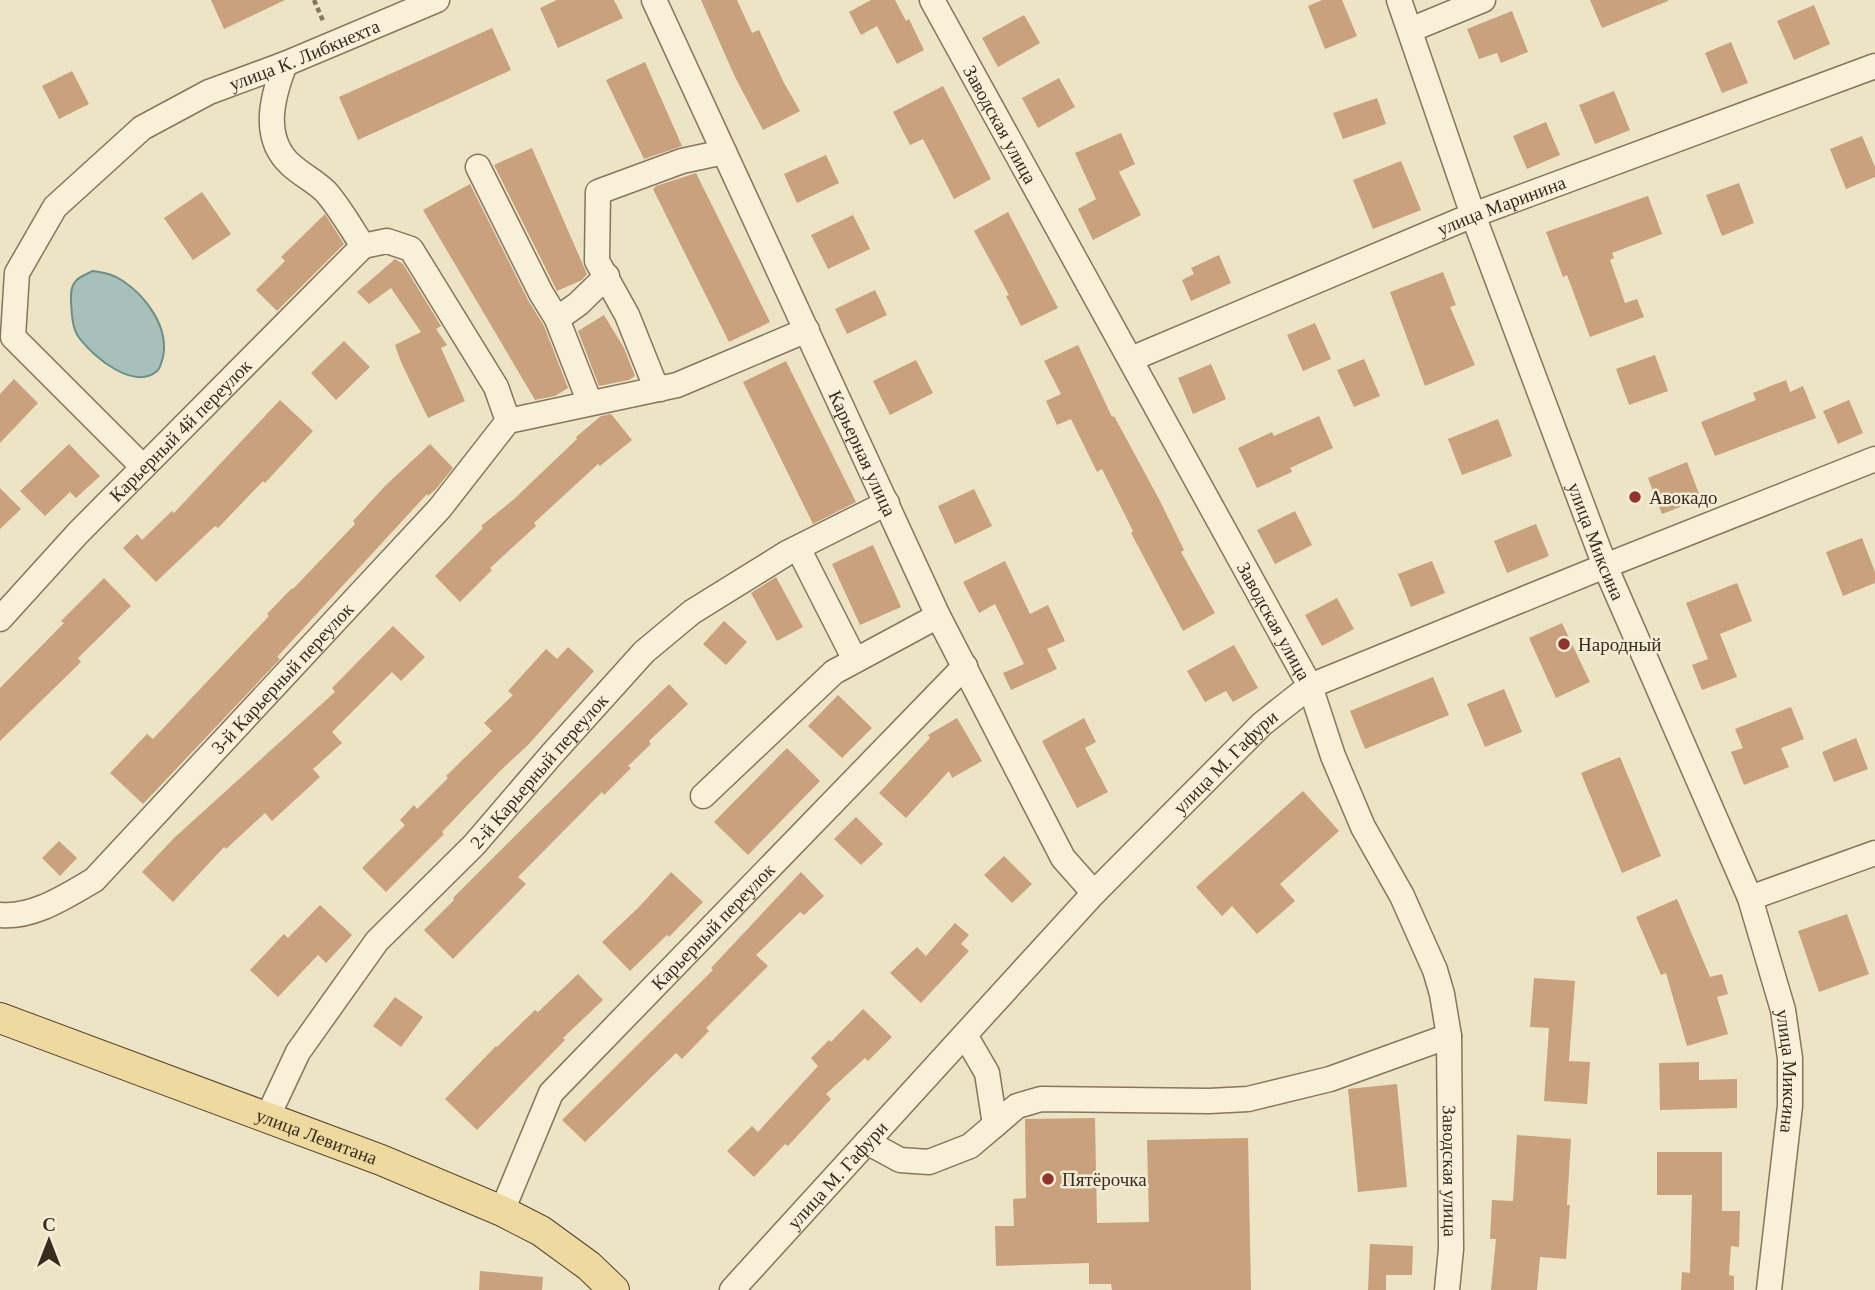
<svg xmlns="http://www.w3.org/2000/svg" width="1875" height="1290" font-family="Georgia,serif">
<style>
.water{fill:#a7c0ba;stroke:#6e8e88;stroke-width:2}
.building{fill:#c9a17c}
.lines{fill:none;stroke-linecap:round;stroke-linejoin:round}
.minor-casing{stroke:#87755c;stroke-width:27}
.major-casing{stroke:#554330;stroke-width:32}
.path{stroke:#87755c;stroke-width:4.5;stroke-dasharray:5 3.5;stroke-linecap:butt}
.minor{stroke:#f8f0d8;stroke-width:24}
.major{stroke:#eeda9f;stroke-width:30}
.poi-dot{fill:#94332e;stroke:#f4edd5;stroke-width:2.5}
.labels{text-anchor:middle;stroke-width:5;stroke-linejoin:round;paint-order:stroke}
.street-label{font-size:19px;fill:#382c1f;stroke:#f4edd5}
.poi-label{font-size:19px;fill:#382c1f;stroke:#f4edd5;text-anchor:start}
</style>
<rect width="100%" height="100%" fill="#ede3c5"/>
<!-- water -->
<path class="water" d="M93 271C104 273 113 274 123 281 147 297 169 328 163 357 161 363 161 367 157 371 134 391 94 357 80 339 72 329 72 315 71 303 71 296 70 288 75 282 78 277 87 274 93 271Z"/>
<!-- building -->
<path class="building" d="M211 0H285L224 29Z
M557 0H614L623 18 558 48 540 8Z
M701 0H737L752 33 759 30 784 83 800 111 763 130 735 77Z
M871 0H895L906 21 909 19 924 50 897 64 877 26 861 35 849 12Z
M1322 0H1342L1357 36 1325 49 1308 6Z
M1590 0H1668V1L1602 28Z
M1814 5 1830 44 1794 60 1777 21Z
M1512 11 1528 52 1501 63 1497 53 1479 59 1467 29Z
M1024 15 1040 43 998 67 982 38Z
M492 28 511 70 358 140 339 97Z
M1731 42 1748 83 1722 93 1705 53Z
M645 62 682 146 644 159 606 80Z
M72 71 89 104 59 119 42 86Z
M1059 78 1075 107 1038 128 1022 98Z
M943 86 991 179 954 199 923 139 910 145 893 112Z
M1614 91 1630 130 1595 144 1579 105Z
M1377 98 1386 124 1343 139 1333 113Z
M1546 122 1560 155 1527 169 1513 136Z
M1121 133 1135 164 1119 172 1141 215 1093 240 1078 209 1096 199 1075 153Z
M1862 136 1875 167V177L1846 189 1830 149Z
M532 148 587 274 582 280 557 291 494 165Z
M826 155 839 183 797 203 784 174Z
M1401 161 1421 210 1373 229 1353 180Z
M696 173 770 322 729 342 653 189 656 186Z
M1739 183 1754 223 1722 236 1706 195Z
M470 184 528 300 544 326 568 388 555 396 535 400 423 210Z
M202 192 231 234 193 260 164 218Z
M1648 196 1662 234 1612 253 1614 258 1610 260 1625 303 1637 299 1644 317 1590 337 1567 275 1563 277 1546 232Z
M1008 212 1058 308 1021 326 1006 296 1009 295 974 231Z
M325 214 344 244 277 311 256 290 285 261 281 257Z
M853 215 870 249 828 269 811 235Z
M1219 255 1231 283 1191 301 1182 280 1194 274 1191 268Z
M395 259 403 264 441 326 436 329 447 345 441 348 465 401 428 418 401 362 395 345 421 332 391 288 369 304 357 292Z
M1443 272 1456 305 1450 307 1475 365 1425 386 1390 292Z
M875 290 887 315 847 334 835 309Z
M604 315 624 348 635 376 629 380 599 386 578 331Z
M1315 323 1331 359 1303 371 1287 335Z
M344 341 370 367 336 400 311 373Z
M1078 345 1112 417 1114 416 1160 501 1184 550 1181 552 1215 613 1183 631 1131 533 1133 531 1102 469 1097 472 1071 419 1057 425 1046 401 1061 394 1044 361Z
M1655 355 1668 391 1629 405 1616 369Z
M1364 359 1380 396 1354 407 1337 370Z
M916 360 933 393 890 415 873 381Z
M786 361 856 502 813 524 743 382Z
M1211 364 1226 399 1193 414 1178 378Z
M14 379 38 403 0 443V394Z
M1786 380 1790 392 1803 386 1816 418 1715 456 1701 422 1756 400 1753 393Z
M280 400 313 431 265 483 263 481 218 528 215 526 156 582 123 548 137 534 142 540 172 511 174 513Z
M1849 400 1863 433 1838 444 1823 411Z
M611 414 632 440 600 466 598 464 534 523 536 526 490 568 492 570 460 602 435 576 483 528 481 526 513 500 577 439 576 437 601 416Z
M1319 416 1333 448 1290 468 1292 472 1257 488 1238 448 1272 432 1274 436Z
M1498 419 1512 456 1462 475 1448 439Z
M69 444 100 476 76 498 70 492 45 516 20 491Z
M430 444 453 468 436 489 428 496 427 494 277 657 280 659 143 804 110 773 147 734 153 739 269 616 267 614 292 588 293 589 355 524 353 521 385 486Z
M1687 462 1701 499 1662 514 1648 478Z
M0 488 21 509 0 529Z
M974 489 992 526 955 544 938 506Z
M1295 511 1312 545 1275 564 1257 530Z
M1536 524 1549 556 1507 573 1494 541Z
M1862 538 1875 572V583L1843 596 1826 552Z
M873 545 901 607 860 625 832 564Z
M1005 561 1030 614 1048 605 1065 641 1047 649 1057 669 1011 690 1003 673 1024 664 995 604 979 613 963 582Z
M1432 561 1445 593 1411 607 1398 574Z
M776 577 803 627 777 641 751 593Z
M104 578 131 606 78 658 81 662 0 741V688L64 623 61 621Z
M1737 583 1752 621 1720 634 1737 677 1702 690 1692 665 1708 659 1686 603Z
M1337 598 1354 629 1322 646 1305 615Z
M724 621 747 642 726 665 703 644Z
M1562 623 1590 682 1556 698 1529 638Z
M393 626 425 657 401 681 392 672 332 732 342 743 313 769 320 777 272 821 265 813 226 849 224 847 173 902 142 872 174 838 335 692 332 688Z
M1234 645 1258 688 1233 702 1226 691 1205 702 1187 671Z
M568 647 594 671 528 745 500 771 442 832 444 834 386 892 362 868 405 825 400 820 414 805 417 809 448 778 446 776 492 731 484 723 513 695 508 691 546 649 557 659Z
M1433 677 1449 715 1365 749 1350 711Z
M669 684 688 704 649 741 651 744 628 766 631 768 604 795 602 792 518 877 526 884 453 959 424 930 454 900 453 898 528 823Z
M1504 689 1522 732 1485 747 1467 704Z
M838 695 872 728 842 758 808 726Z
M1791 707 1804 739 1781 748 1789 767 1744 785 1731 752 1743 748 1735 729Z
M957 718 982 761 952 778 949 771 906 818 879 793 930 738 928 735Z
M1084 718 1096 742 1085 748 1108 792 1077 808 1042 741Z
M1856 738 1868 769 1834 782 1822 752Z
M787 748 820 781 748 855 714 822Z
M1620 757 1661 856 1622 873 1581 773Z
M1303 791 1339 831 1280 884 1295 901 1257 934 1232 906 1222 916 1196 887Z
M856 817 883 844 861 865 834 839Z
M59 841 77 858 60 876 42 858Z
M1004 856 1032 884 1012 903 984 875Z
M671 872 703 902 669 937 667 935 630 971 602 942 638 908Z
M801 872 824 896 804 915 800 912 756 955 768 966 706 1028 709 1031 682 1059 676 1053 585 1142 562 1120 713 970 711 968Z
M1677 899 1710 977 1722 974 1728 994 1717 997 1728 1034 1687 1046 1666 973 1661 975 1636 917Z
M320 905 352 935 326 963 318 955 278 997 250 970 284 934 288 938Z
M1847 914 1869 974 1819 992 1798 931Z
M955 923 969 935 961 944 969 951 921 1003 890 973 917 947 926 956Z
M578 974 603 1000 563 1038 565 1040 477 1130 445 1099 496 1046 497 1047 535 1010 538 1012Z
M1534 978 1575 981 1569 1061 1590 1062 1587 1104 1544 1101 1549 1028 1530 1027Z
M395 997 423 1017 401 1047 373 1026Z
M863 1009 892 1037 868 1061 865 1058 826 1094 831 1099 788 1146 785 1144 754 1177 727 1151 752 1126 758 1132 818 1066 811 1058 829 1040 831 1042Z
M1699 1062V1080L1737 1079V1108L1660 1110 1659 1063Z
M1397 1084 1407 1187 1358 1192 1348 1089Z
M1095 1118 1097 1223 1149 1222 1147 1140 1248 1138 1251 1290H1112L1111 1284H1089V1263L996 1266 995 1226H1014L1013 1199 1026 1198 1025 1119Z
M1517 1135 1571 1139 1567 1205H1570L1566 1259 1540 1257 1537 1290H1491L1496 1239H1490L1492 1200 1513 1201Z
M1657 1152H1722V1211H1740L1739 1247 1731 1246 1729 1275 1734 1276V1290H1681L1682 1272 1690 1273 1692 1195H1657Z
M1370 1244 1413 1246 1412 1275H1386V1290H1368Z
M480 1271 543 1277 542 1290H479Z"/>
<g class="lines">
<defs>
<g id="minor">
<path id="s1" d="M654 0 938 616 1063 858 1094 893"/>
<path id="s2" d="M932 0 1310 686 1333 756 1363 827 1402 896 1435 970 1442 994 1449 1036 1451 1249 1447 1290"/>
<path id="s3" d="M1399 0 1473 215 1605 566 1750 898 1783 1010 1790 1058V1106L1769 1290"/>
<path d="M1410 30 1483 0"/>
<path d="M285 64C272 97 261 138 291 165 302 175 316 182 326 192 340 208 351 228 363 246"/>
<path d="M478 167 541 293 557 319 578 304 607 276"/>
<path d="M557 319 590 403"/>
<path id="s4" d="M1131 359 1473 215 1875 66"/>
<path d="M660 389 653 380 627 315 597 261 598 192 682 161 724 152"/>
<path d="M508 421 677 385 807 330"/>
<path id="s5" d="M143 467 13 337 17 273 55 207 142 128 209 92 285 64 437 0"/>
<path d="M798 548 855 660"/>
<path id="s6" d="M0 619 78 533 363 246"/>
<path d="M703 796 834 672 938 616"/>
<path d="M1750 898 1875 853"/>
<path id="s7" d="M0 915C34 918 66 896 94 880L440 508 508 421 496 387 411 249 387 241 363 246"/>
<path d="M965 1035 987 1073 995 1125"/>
<path id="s8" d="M267 1118 298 1052 377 941 474 845 552 754 644 652 692 612 787 553 887 503"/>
<path d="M867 1142 900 1160 929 1162 970 1146 1017 1106 1041 1099 1209 1101 1248 1099 1330 1079 1449 1036"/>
<path id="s9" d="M502 1211 551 1093 965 666"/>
<path id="s10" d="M732 1290 1094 893 1262 724 1310 686 1605 566 1875 459"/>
</g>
<g id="major">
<path id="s11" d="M0 1018 381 1160 502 1211 541 1231 589 1266 614 1290"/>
</g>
</defs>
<!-- minor casing -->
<use href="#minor" class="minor-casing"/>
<!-- major casing -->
<use href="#major" class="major-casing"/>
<!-- path -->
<path class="path" d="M314 0 324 23"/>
<!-- minor -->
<use href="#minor" class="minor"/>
<!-- major -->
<use href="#major" class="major"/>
</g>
<!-- markers -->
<g class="poi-dot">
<circle cx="1635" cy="497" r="7"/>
<circle cx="1564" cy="644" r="7"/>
<circle cx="1048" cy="1179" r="7"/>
</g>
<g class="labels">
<!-- street labels -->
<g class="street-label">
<text dy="7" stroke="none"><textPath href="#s5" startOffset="620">улица К. Либкнехта</textPath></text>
<text dy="7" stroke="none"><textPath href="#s2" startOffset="142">Заводская улица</textPath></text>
<text dy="7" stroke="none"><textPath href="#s4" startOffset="401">улица Маринина</textPath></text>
<text dy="7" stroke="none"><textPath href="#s6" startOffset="261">Карьерный 4й переулок</textPath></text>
<text dy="7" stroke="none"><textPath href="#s1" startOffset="499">Карьерная улица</textPath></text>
<text dy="7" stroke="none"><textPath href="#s3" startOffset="576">улица Миксина</textPath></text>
<text dy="7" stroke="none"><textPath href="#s2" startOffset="709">Заводская улица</textPath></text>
<text dy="7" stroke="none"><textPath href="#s7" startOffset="378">3-й Карьерный переулок</textPath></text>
<text dy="7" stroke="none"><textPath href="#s10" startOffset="723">улица М. Гафури</textPath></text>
<text dy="7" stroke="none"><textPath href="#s8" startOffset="444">2-й Карьерный переулок</textPath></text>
<text dy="7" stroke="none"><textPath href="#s9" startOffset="360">Карьерный переулок</textPath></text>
<text dy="7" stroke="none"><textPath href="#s3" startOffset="1143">улица Миксина</textPath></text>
<text dy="7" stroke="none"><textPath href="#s11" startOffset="338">улица Левитана</textPath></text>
<text dy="7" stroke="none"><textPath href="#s2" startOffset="1297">Заводская улица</textPath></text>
<text dy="7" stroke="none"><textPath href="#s10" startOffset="156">улица М. Гафури</textPath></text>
</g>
<!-- poi labels -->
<g class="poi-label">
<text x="1649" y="504">Авокадо</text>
<text x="1578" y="651">Народный</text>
<text x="1062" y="1186">Пятёрочка</text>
</g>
</g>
<!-- north arrow -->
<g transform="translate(49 1241)" stroke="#f4edd5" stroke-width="5" paint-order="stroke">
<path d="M0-5L12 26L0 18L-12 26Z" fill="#382c1f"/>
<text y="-10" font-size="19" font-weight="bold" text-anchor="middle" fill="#382c1f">С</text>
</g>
</svg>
